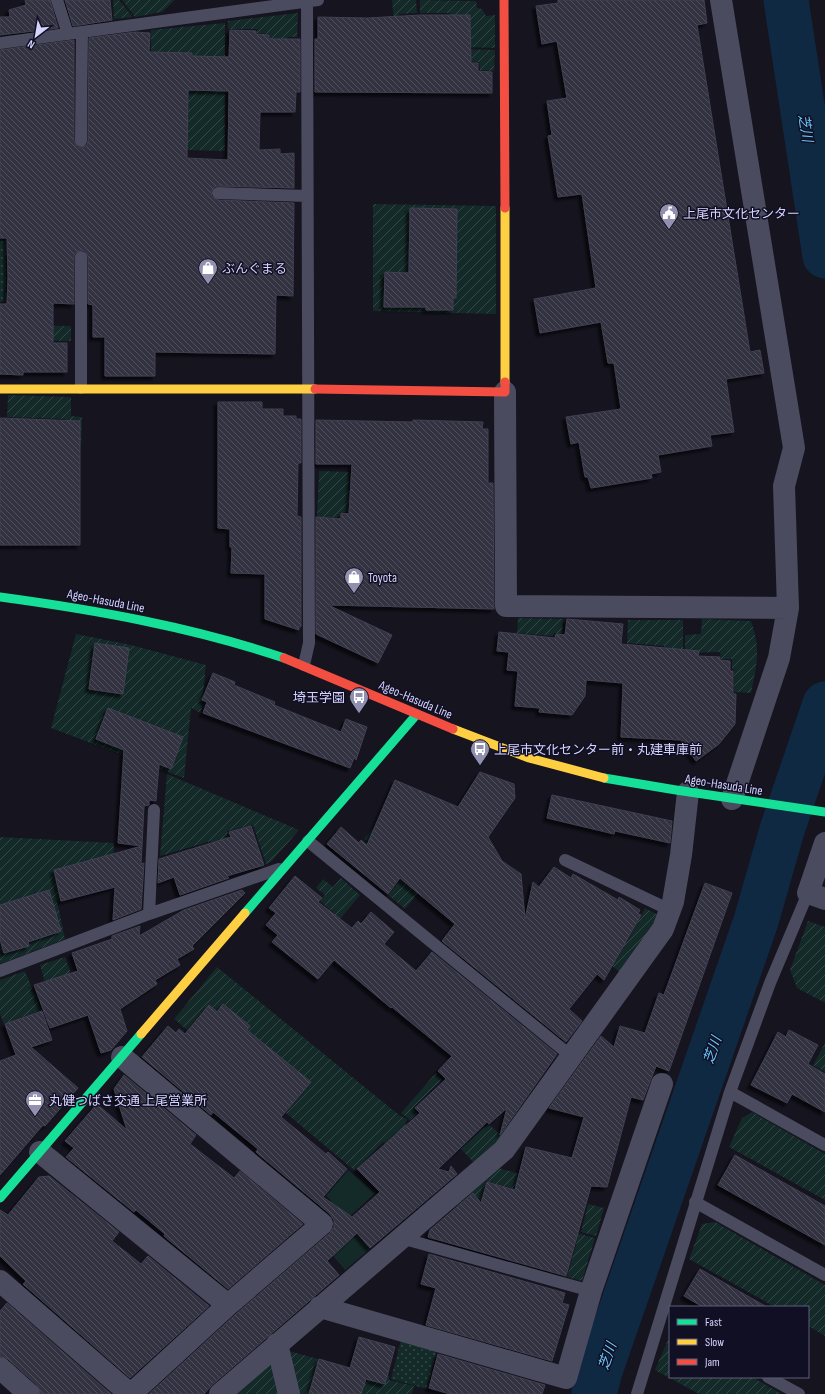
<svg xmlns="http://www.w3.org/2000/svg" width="825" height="1394" font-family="'Sofia Sans Condensed','Noto Sans JP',sans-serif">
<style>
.grass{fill:url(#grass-dots)}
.park{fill:#132a28}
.garden{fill:url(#garden-furrows)}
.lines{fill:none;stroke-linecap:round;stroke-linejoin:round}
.river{stroke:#102943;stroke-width:45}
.building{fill:url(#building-back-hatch);stroke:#403f52;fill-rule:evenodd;filter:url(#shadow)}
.lane{stroke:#4a4b5f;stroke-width:12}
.street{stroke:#4a4b5f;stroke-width:22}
.fast{stroke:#16e098;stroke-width:9}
.slow{stroke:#ffcf43;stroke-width:9}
.jam{stroke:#f24e42;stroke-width:9}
.labels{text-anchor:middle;stroke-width:3;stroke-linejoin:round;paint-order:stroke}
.poi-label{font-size:13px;fill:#d4d4fd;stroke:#110f24;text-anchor:start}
.street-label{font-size:13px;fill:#d4d4fd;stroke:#110f24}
.water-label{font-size:14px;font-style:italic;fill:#67c5f8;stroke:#110f24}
</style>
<defs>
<pattern id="grass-dots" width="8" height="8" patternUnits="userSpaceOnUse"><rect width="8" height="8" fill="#132a28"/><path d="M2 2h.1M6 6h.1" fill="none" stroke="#344848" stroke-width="1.8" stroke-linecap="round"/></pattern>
<pattern id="garden-furrows" width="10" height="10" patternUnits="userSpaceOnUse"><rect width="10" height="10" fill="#132a28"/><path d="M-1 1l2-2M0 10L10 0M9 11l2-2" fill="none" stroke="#344848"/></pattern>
<pattern id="building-back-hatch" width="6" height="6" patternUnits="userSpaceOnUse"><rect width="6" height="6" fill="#333241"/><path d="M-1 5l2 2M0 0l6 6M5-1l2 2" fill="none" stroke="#504f5d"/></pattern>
<filter id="shadow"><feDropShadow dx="-3.5" dy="3.5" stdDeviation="1" flood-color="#0009"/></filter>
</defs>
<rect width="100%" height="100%" fill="#15141f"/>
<!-- grass -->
<path class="grass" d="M0 240H6V302H0Z
M401 1340 437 1349 427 1389 391 1379Z"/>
<!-- park -->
<path class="park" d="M348 1170 375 1193 344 1222 327 1206 331 1200 326 1196Z
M346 1221 370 1249 345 1270 322 1243Z"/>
<!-- garden -->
<path class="garden" d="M113 0H119L133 17 114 19Z
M122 0H175L162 12 135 17Z
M392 0H416L417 13 399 14 401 35 394 23Z
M420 0 476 1 477 8 482 9 486 16 495 15V48L467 47V39H471V20L450 16V13H420Z
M298 13 297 37H288L287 44H270L269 34 257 33V29H228V21Z
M225 23V151L152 149 151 30Z
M425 48 495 50 494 71 480 70 479 62 446 61Z
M373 204 496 206V314L373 311Z
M19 325 71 326V341L19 340Z
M8 395 71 397V416L82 417 81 447H65V419L7 417Z
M319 471 349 472 350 512H340V518L317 517Z
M518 618 563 619 562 634 554 633 553 636 517 633Z
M702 619 751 621C761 650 757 663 751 693L734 692V670L732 669V659H721L720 652 685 653V635L701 634Z
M628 620H683V675H663L664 646 627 643Z
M76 634 131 645 206 665 201 713 191 708 184 778 51 728Z
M167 774 299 830 271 862 266 864 253 825 227 831 234 856 218 860 211 841 160 856Z
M383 816 442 865 405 909 388 895 412 866 379 829 368 842 364 839Z
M0 837 114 843 112 886 57 901 65 939 0 964Z
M341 878 360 895 316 948 311 943 335 914 320 901 325 895 316 888 323 879 333 887Z
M645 908 660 916 622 974 606 961 593 921 627 942Z
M808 921 825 927V1003L797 988 790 970Z
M65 957 71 974 45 982 40 965Z
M217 967 399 1115 407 1119 397 1157 383 1142 355 1171 174 1019Z
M25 971 41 1010 4 1024 0 1014V980Z
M825 1043V1072L813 1065Z
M436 1073 442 1080 413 1108 417 1113 410 1120 401 1113Z
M752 1112 825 1154V1200L729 1147 742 1118Z
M488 1124 503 1136 474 1163 461 1149Z
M495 1167 556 1184 552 1199 486 1181 479 1205 472 1210 452 1204Z
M588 1204 604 1208 596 1236 581 1232Z
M715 1222 825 1285V1336L808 1326V1307H775L689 1259 702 1224Z
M555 1227 595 1238 582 1281 567 1277 577 1241 553 1234Z
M668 1340H670V1377H752L782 1394H699L655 1370Z
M289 1351 350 1368 389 1376V1380L414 1386 412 1394H298Z
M266 1364 275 1367 281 1394H233Z"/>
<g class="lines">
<!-- river -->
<path class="river" d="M786 0 825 256
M594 1394 600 1371 756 921 782 830 825 704"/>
</g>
<!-- building -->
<path class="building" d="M25 0H50L58 28 0 35V17H10L9 10 26 5Z
M65 0H110L112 20 73 26Z
M558 0H704L707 23 697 25 750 352 760 350 764 373 726 379 734 432 710 435 712 446 658 455 661 472 651 474 652 478 591 488 588 477H585L579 442 571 444 566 417 621 409 614 363H608L601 322 540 333 534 299 596 288 582 194 558 197 548 136 552 135 547 101 567 98 557 41 542 44 536 6 558 3Z
M421 15H470L471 63H478V71L492 72V93L315 92V39H318V17L367 18Z
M230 30 256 31V34L269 35V39H300V92H296L295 112H260L259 150 280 149V154L294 153V188L218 186 214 187 211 192 212 197 218 200 294 203 293 296 276 295 275 354 155 352V376H105V337H93V305L88 304V257L85 251 81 250 75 253 74 257V304L53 303V343H67V372H23V375L0 374V304H7L8 277 7 238H0V50L74 40V141L77 147 81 148 87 145 88 141 89 38 135 32 150 33 149 52 192 53V56L229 57ZM188 90 229 91 228 160 187 158Z
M410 208 457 209 456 298H453V310H426V307H384L385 272 409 273Z
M218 402H262V409H283V416H296V419H301V463H298L297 516 301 517V627L299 626V630L265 619V574L231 573 232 547H230V529L218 528Z
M0 418 80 421V545H0Z
M316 420 413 422V420L483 422 482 429H488V483H493L494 609 328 605 392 635 378 663 316 634V517L341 519V513L349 514 352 464H316Z
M567 619 623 624 621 644 699 651 698 656 720 657V660L730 661V671H733V694H736L735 724 719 744 696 761 681 740 621 737 623 683 586 680 585 696 572 715 539 712 540 708 515 706 518 671 507 670 509 652 497 651 499 632 555 638 556 634 565 635Z
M95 643 129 648 123 694 89 689Z
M213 673 235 682 234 685 275 702 274 705 341 732 346 719 367 727 356 760 354 758 350 768 203 713 207 702 202 700Z
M108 708 183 737 171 769 159 764 156 801 149 800V805L144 806 142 846 118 843 124 750 96 739Z
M480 772 514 784 515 798 488 837 502 861 521 874 525 919 533 882 539 887 554 867 571 878 573 874 618 900 619 897 640 910 638 914 641 915 604 980 597 974 569 1009 582 1021 566 1042 442 941 455 924 400 878 388 894 327 844 341 827 359 843 361 840 367 845 395 780 458 807Z
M552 795 672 821 670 843 615 831 614 834 547 818Z
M251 826 264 865 227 876 229 878 180 895 174 877 158 883 159 859 231 837 229 832Z
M142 846 141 864 144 863 141 909 113 920 115 887 61 901 54 870Z
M295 876 322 898 318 902 352 928 358 921 361 924 371 912 394 932 384 944 416 971 432 952 557 1054 500 1135 507 1108 489 1124 487 1122 438 1169 449 1172 451 1166 457 1174 370 1248 357 1233 327 1261 339 1275 212 1385 204 1394H149L236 1314 330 1233 334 1227V1220L330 1214 256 1152 258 1149 213 1112 211 1115 142 1057 168 1026 176 1033 179 1029 185 1034 209 1005 217 1012 223 1004 250 1026 247 1030 311 1082 281 1117 326 1154 328 1152 347 1169 323 1197 352 1217 380 1192 357 1169 420 1113 415 1108 446 1079 438 1071 452 1056 392 1007 391 1008 334 960 318 979 272 942 278 935 266 925 276 913 269 908Z
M705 883 732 893 669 1071 656 1066 643 1100 631 1097 607 1187 591 1186 566 1276 428 1237 430 1230 473 1193 481 1203 487 1182 515 1190 526 1147 572 1158 584 1117 549 1108 601 1036 614 1047 620 1026 645 1033 659 993 664 995Z
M49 890 61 931 28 942 29 946 4 953 0 939V905Z
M242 890 245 893 192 946 194 949 177 959 180 965 155 980 157 984 120 1009 127 1031 111 1050 101 1053 88 1015 50 1028 34 985 78 971 72 953 112 939V936L140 926 139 936 184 910Z
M42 1011 52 1040 31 1047 78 1088 45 1126 43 1125 0 1175V1061L16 1055 5 1024Z
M789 1030 818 1045 808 1064 825 1074V1112L792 1094 787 1103 751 1085 778 1032 786 1037Z
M124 1075 196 1135 190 1144 234 1178 240 1171 303 1224 228 1289 164 1236 165 1234 136 1210 134 1212 66 1157 74 1148 65 1141 97 1104 127 1130 114 1089Z
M735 1155 825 1206V1245L718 1185Z
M49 1176 119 1232 112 1241 141 1264 148 1256 209 1306 130 1378 23 1284 26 1281 0 1256V1210L8 1215 39 1177Z
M429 1254 565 1293 562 1303 569 1305 552 1361 426 1325 436 1288 421 1284Z
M700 1269 767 1307H703L684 1296Z
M7 1303 111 1394H41L37 1385 8 1359 0 1356V1311Z
M359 1337 395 1347 385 1384 366 1379 361 1394H309L319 1359 350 1368Z
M438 1354 545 1385 542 1394H450L429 1388Z"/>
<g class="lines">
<!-- lane -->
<path class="lane" d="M57 0 68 34
M0 43 318 0
M81 141 82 32
M218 193 307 196
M81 257V388
M304 665 309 643 307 0
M308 841 571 1056
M565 860 670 910
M149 914 154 810
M0 971 149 914 279 869
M730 1092 825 1145
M695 1202 825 1275
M401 1238 591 1291
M768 1377 799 1394
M637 1394 730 1092 770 983 808 893"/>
<!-- street -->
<path class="street" d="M721 0 794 448 784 486 788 608 779 658 732 799
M505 392 506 606 788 608
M825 843 808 893 825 899
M122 1057 322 1224 228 1305 131 1394
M40 1152 228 1305
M0 1281 130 1394
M320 1307 566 1378 591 1291 662 1084
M277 1344 289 1394
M0 1368 29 1394
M220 1394 504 1150 663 929 673 902 681 855 688 792"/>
<!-- fast -->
<path class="fast" d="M0 597C96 610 192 627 284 658
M604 778 676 790 825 812
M245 913 417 714
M0 1198 141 1034"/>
<!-- slow -->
<path class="slow" d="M505 208V382
M0 389H315
M453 729 529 758 604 778
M141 1034 245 913"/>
<!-- jam -->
<path class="jam" d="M504 0 505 208
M315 389 505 392V382
M284 658 453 729"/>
</g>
<!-- icons -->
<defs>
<symbol id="civic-pin" viewBox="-11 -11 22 30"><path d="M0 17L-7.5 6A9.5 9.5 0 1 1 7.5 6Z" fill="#9191af" stroke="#110f24"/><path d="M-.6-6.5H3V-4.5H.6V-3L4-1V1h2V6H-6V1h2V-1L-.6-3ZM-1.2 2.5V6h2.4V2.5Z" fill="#fff"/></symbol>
<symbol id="shop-pin" viewBox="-11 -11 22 30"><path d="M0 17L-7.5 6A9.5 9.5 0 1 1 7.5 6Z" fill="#9191af" stroke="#110f24"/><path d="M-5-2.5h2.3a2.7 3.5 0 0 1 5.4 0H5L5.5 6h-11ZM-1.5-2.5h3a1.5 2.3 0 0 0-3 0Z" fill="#fff"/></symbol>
<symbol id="bus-pin" viewBox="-11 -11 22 30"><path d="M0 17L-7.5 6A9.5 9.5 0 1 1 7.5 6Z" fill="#9191af" stroke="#110f24"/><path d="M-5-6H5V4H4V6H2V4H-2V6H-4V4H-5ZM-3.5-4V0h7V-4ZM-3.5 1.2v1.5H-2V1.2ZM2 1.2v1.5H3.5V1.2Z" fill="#fff"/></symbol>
<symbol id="office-pin" viewBox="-11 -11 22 30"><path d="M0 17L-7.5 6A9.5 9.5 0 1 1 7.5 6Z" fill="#9191af" stroke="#110f24"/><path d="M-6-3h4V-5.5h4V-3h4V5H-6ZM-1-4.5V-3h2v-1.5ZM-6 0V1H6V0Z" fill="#fff"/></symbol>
</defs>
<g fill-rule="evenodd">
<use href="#civic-pin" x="658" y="202" width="22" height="30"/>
<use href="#shop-pin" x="197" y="257" width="22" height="30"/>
<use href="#shop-pin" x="343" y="566" width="22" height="30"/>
<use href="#bus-pin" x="348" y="686" width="22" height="30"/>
<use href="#bus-pin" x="469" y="738" width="22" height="30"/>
<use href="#office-pin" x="24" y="1089" width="22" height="30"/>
</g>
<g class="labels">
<!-- poi labels -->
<g class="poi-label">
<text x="683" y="218">上尾市文化センター</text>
<text x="222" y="273">ぶんぐまる</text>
<text x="368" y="582">Toyota</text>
<text x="345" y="702" text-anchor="end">埼玉学園</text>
<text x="494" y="754">上尾市文化センター前・丸建車庫前</text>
<text x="49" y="1105">丸健つばさ交通 上尾営業所</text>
</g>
<!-- street labels -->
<g class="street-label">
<text transform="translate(106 600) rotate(11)" y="5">Ageo-Hasuda Line</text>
<text transform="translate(416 699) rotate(23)" y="5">Ageo-Hasuda Line</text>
<text transform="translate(724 784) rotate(9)" y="5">Ageo-Hasuda Line</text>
</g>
<!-- water labels -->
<g class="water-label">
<text transform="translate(806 128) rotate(81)" y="5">芝川</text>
<text transform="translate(712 1050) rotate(-71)" y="5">芝川</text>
<text transform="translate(607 1356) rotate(-71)" y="5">芝川</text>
</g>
</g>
<!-- legend -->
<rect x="669" y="1306" width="140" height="72" fill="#110f24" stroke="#5f5e7b"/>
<rect x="677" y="1319" width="20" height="6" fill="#16e098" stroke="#5f5e7b"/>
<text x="705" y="1326" font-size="12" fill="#d4d4fd">Fast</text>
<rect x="677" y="1339" width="20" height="6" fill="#ffcf43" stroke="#5f5e7b"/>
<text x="705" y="1346" font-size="12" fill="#d4d4fd">Slow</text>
<rect x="677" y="1359" width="20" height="6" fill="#f24e42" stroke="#5f5e7b"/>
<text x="705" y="1366" font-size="12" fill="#d4d4fd">Jam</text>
<!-- north arrow -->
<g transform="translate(36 36) rotate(211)" stroke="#110f24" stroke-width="3" paint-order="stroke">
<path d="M0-3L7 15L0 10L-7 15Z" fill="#d4d4fd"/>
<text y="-6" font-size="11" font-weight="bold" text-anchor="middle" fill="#d4d4fd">N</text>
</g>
</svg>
